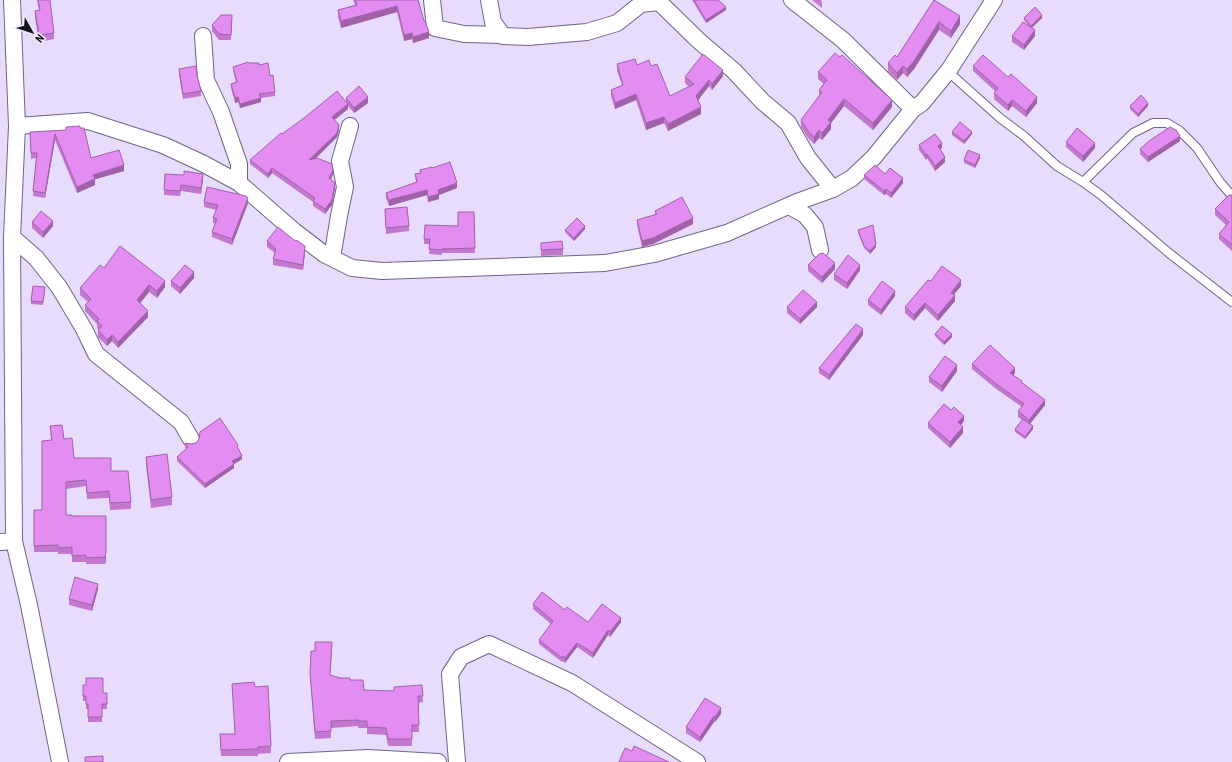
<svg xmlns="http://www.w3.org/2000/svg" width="1232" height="762" font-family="'Roboto Condensed',sans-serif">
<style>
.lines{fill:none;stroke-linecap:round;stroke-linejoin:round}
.lane-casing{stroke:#716387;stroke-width:10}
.street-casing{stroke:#716387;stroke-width:18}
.lane{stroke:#fff;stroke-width:8}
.street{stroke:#fff;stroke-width:16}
.wall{fill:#c378cf}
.shaded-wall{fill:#9f62a9}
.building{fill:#e38cf1;stroke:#9f62a9}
</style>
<rect width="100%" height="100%" fill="#e8dcfc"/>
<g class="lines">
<defs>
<path id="lane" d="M949 70 953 76 1000 118 1024 136 1057 166 1083 182 1101 195 1169 253 1232 302
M1083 182 1133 133 1153 123H1167L1180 131 1197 148 1220 182 1232 196"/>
<path id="street" d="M12 0 17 126 12 237 14 541 29 605 60 762
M432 0 435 28 464 34 502 35
M489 0 493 22 503 36 528 37 587 32 617 23 641 4 659 2
M657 0 698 40 734 71 763 102 788 123 808 158 833 189
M792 0 843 40 913 109
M203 36 206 80 221 112 239 164V183
M17 126 88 121 163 145 204 164 239 183 294 231 324 254 352 268 382 271 605 263 654 254 727 233 797 202 833 189 852 178 874 157 913 109 922 103 949 70 994 0
M789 206 805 215 815 227 820 250
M12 237 36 258 59 287 84 329 96 354 181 422 191 439
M332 258 339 216 345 187 340 161 350 126
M0 542 14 541
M288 762 368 758 438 762
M457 762 450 674 461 657 489 644 572 683 697 762"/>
</defs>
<!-- lane casing -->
<use href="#lane" class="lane-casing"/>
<!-- street casing -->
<use href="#street" class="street-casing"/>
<!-- lane -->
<use href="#lane" class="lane"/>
<!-- street -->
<use href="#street" class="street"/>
</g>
<!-- wall -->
<path class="wall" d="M37 0H50L54 33V39L39 42 35 18V11L39 10Z
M353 0H418L429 38 413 43 412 39 404 41 397 12 341 28 338 17V10L355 5Z
M692 0H718L726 10 706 23Z
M812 0H821L822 3V8Z
M934 0 960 24 951 38 939 30 914 69 907 77 903 73 897 80 888 71V63L897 57Z
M1024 18H1042L1032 28 1035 36 1024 50 1012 42V36L1029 26 1024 20Z
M232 21 231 40H219L212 31V25Z
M249 63 259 65 270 76 275 92V96L261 98V102L240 108 238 102 235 103 231 88V84L236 82 233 71V67Z
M617 64 651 66 670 96 689 87 685 83V77L723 76 712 90 709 86 698 100 701 114 668 131 664 123 646 130 636 100 615 109 611 96V90L622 85 617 71Z
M973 66 1008 77 1037 103 1026 117 1012 106 1008 111 994 99V93L996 92 973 71Z
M179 69 197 75 201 91V96L183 99 179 75Z
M818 72 892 107 873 130 844 106 831 123V129L822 140 819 138 814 144 808 138 801 127V120L819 97V90L824 84 818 79Z
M346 98 368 103 354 113 348 106V109L334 120 339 130 337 137 316 158 333 174 331 180 335 188 332 205 325 214 313 206V202L272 173 268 178 250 164V160L282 134 346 102Z
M1130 106H1148L1138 117 1130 109Z
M66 127 91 158 124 171 95 179V185L77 193 55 140 45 198 33 196 36 158 31 159 30 132 66 130Z
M952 132 972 134 964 144 952 135Z
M1180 141 1148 162 1140 154V149Z
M1066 142 1095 148 1083 162 1066 147Z
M919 145 942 148 940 149 945 162 935 171 927 158 926 160 919 150Z
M980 158 975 168 964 163V160Z
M432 168 457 188 439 195V199L428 202 427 195 389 206 386 198V193L416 182 415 174 420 173V170Z
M885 174 903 183 891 198 886 194 884 195 864 179V175Z
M203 179 201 194 181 191 180 196 164 195V190Z
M1232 195V251L1219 239V234L1226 225 1215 215V209Z
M204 202 248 203 232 245 212 237V232L215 223H213V218L216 210 204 207Z
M385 209 409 226V231L386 234Z
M655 211 693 224 653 244 642 247 637 225V220L655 215Z
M474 212 475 253H442V255L429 254 430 244H424V239L458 226Z
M32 222 53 226 43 238 32 228Z
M585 229 574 241 565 232V230Z
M858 230 876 247 870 254 864 248 858 233Z
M267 241 305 252 303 270 273 265V259L275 253 267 247Z
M541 243 563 249V255L541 256Z
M808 265 835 269 822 283 808 271Z
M104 268 165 287 157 298 149 292 140 303 148 317 118 348 112 341 107 346 98 337V330H99L97 328V324L85 311V305L88 302 80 295V288Z
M860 270 847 289 834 280V274Z
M194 278 180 294 171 286V281Z
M931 281 961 286 954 294 955 301 938 321 925 308 914 321 905 313V307Z
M45 290 43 305 31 304V301Z
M895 296 881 315 868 305V300Z
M787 307H817L800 324 787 313Z
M935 334 952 337 944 345 935 336Z
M863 335 829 380 819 373V368Z
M972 364 1015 373 1013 375 1045 405 1030 424 1033 429 1025 439 1015 432V429L1022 420 1018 417V411L1022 407 995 388 972 369Z
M957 371 942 392 929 382V377Z
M964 421 961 425 963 433 950 448 928 428V423Z
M50 426 64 439 74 458 111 471 131 502V509L110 510 109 498 87 499 86 486 66 489V515L72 516H106V559L105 564H86V562H72V554H58V552H34V510H42L51 440Z
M185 443 191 444 238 449 242 459 234 464V468L205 488 177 461V457L186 449 185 447Z
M146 457 172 497V505L151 508 146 465Z
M98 589 92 611 69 605V599Z
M533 604 565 610 588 622H621L610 637 608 635 593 658 577 647 565 663 563 661 562 662 539 644V640L551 624 533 609Z
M332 649 330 675 350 680 364 690 394 691 422 685 423 702 418 703 419 732H412V746H388L386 735 367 734V728H358V726L331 728V738L315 739 310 673 315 651Z
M232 684 255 687 271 746V753L258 754V756H221L220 734H235Z
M83 685 103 693H107V709H102V722H88V709H86V701H83Z
M721 714 715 722H714L700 742 686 733V727Z"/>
<!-- shaded-wall -->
<path class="shaded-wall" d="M397 6V12L341 28V21Z
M726 7V10L706 23V20Z
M1042 15V18L1031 28V26Z
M960 16V24L951 38V31Z
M939 22V30L914 69 907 77V69Z
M1035 30V36L1024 50V45Z
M429 32V38L413 43V37Z
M412 33V39L404 41V35Z
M903 66V73L897 80V73Z
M723 70V76L712 90V84Z
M709 80V86L696 103V96Z
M636 94V100L615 109V103Z
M238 97V102L235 103V98Z
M368 97V103L354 113V108Z
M1037 97V103L1026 117V111Z
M261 98V102L240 108V104Z
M844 99V106L831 123V129L822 140V133L828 120Z
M892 100V107L873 130V123Z
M1012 100V106L1008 111V105Z
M1148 103V106L1138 117V114Z
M348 104V109L332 122V117Z
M701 107V114L668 131V124Z
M664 117V123L646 130V123Z
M339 125V130L337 137 309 165V160Z
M819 130V138L814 144V137Z
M972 132V134L964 144V141Z
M55 134V140L45 198V193Z
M1180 136V141L1148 162V157Z
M942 143V148L938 151V146Z
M1095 143V148L1083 162V156Z
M927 154V158L926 160V155Z
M980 155V158L975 168V165Z
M945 157V162L935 171V166Z
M124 165V171L93 180V175Z
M272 168V173L268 178V174Z
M333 170V174L329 183V178Z
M203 174V179L201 194V188Z
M903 178V183L891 198V193Z
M95 179V185L77 193V187Z
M335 183V188L332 205 325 214V209Z
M457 183V188L439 195V199L428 202V197L438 190Z
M886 189V194L884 195V191Z
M427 190V195L389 206V200Z
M248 198V203L232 245V239Z
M693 218V224L653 244 642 247V241Z
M53 221V226L43 238V232Z
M585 226V229L574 241V238Z
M876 244V247L870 254V251Z
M305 246V252L303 270V265Z
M835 263V269L822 283V277Z
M860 265V270L847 289V283Z
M194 272V278L180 294V288Z
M961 280V286L951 298V293Z
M165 281V287L157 298V291Z
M149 285V292L137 307V300Z
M895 291V296L881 315V310Z
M955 295V301L938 321V315Z
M817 302V307L800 324V319Z
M925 303V308L914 321V315Z
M148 311V317L118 348V342Z
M863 329V335L829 380V375Z
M952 334V337L944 345V342Z
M112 335V341L107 346V340Z
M957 365V371L942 392V386Z
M1015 368V373L1010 378V373Z
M1045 400V405L1029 425V420Z
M964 416V421L958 428V422Z
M1033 426V429L1025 439V437Z
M963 427V433L950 448V442Z
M242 456V459L234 464V468L205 488V484L232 461Z
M106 552V559L105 564V557Z
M98 584V589L92 611V605Z
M621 618V622L610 637V632Z
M608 630V635L593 658V653Z
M577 643V647L565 663V658Z
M721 708V714L715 722V717Z
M714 716V722L700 742V737Z"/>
<!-- building -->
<path class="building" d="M38 0H50L54 33 39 35 35 11 40 10Z
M355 0H418L424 21H425L429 32 413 37 412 33 404 35 397 6 341 21 338 10 357 5Z
M694 0H718L726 7 706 20Z
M934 0 960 16 951 31 939 22 914 61 907 69 903 66 897 73 888 63 895 55 897 57Z
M1035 7 1042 15 1031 26 1024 18Z
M221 15H232L231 35 219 34 212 25Z
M1023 22 1035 30 1024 45 1012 36Z
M835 53 840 57 842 55 892 100 873 123 844 99 828 120 831 122 822 133 819 130 814 137 808 131 801 120 822 92 819 90 827 80 818 72Z
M703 54 723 70 712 84 709 80 696 96 701 107 668 124 664 117 646 123 636 94 615 103 611 90 623 85 617 64 635 59 637 65 649 60 651 66 657 64 670 96 694 84 685 77Z
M983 55 1008 77 1011 74 1037 97 1026 111 1012 100 1008 105 994 93 998 88 973 66Z
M248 62 249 63H259V65L268 63 270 76 273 75 275 92 259 94 261 98 240 104 238 97 235 98 231 84 237 82 233 67Z
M196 66 197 75 201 91 183 94 179 69Z
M359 86 368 97 354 108 346 98Z
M337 91 348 104 332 117 339 125 337 133 309 160 317 158 332 164 333 170 329 178 335 183 332 200 325 209 313 201 315 198 272 168 268 174 250 160 281 133 282 134 304 118Z
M1141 95 1148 103 1138 114 1130 106Z
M960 122 972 132 964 141 952 132Z
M80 126V128H84L91 158 119 150 124 165 93 175 95 179 77 187 55 134 45 193 33 191 37 153H31L30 132 66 130V127Z
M1170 127 1176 130 1180 136 1148 157 1140 149 1149 141Z
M1077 128 1095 143 1083 156 1066 142Z
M935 134 942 143 938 146 945 157 935 166 927 154 926 155 919 145Z
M968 150 980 155 975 165 964 160Z
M450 162 457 183 438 190 439 194 428 197 427 190 389 200 386 193 417 182 415 174 421 173 420 170 432 167V168Z
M875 165 885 174 890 168 903 178 891 193 886 189 884 191 864 175Z
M184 171 203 174 201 188 181 185 180 191 164 190 165 174 184 175Z
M207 187 246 196 248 198 232 239 212 232 217 219 213 218 218 205 204 202Z
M1229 195H1232V245L1219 234 1229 222 1215 209Z
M682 197 693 218 653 238 642 241 637 220 657 214 655 211Z
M407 207 409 226 386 228 385 209Z
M41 211 53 221 43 232 32 222Z
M458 212H474L475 248 442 249V250L429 249 430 239H424L425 225 458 226Z
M577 218 585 226 574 238 565 230Z
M873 225 876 244 870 251 864 246 858 230Z
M278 227 294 240 298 241 305 246 303 265 273 259 276 249 267 241Z
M562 241 563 249 541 250V243Z
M120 246 165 281 157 291 149 285 137 300 148 311 118 342 112 335 107 340 98 330 102 326 97 321 99 319 85 305 91 299 80 288 100 265 104 268Z
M823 253 835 263 822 277 808 265 819 254Z
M848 255 860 265 847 283 834 274Z
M185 265 194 272 180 288 171 281Z
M942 266 961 280 951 293 955 295 938 315 925 303 914 315 905 307 928 280 931 281Z
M882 281 895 291 881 310 868 300Z
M33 286 45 287 43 302 31 301Z
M803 290 817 302 800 319 787 307Z
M856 324 863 329 829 375 819 368Z
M942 326 952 334 944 342 935 334Z
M990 345 1015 368 1010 373 1022 381 1021 382 1045 400 1029 420 1018 411 1024 404 995 383 972 364Z
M945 356 957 365 942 386 929 377Z
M944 404 951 410 954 407 964 416 958 422 963 427 950 442 928 423Z
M220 418 238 445 237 446 242 456 232 461 234 464 205 484 177 457 188 447 185 443 191 444 196 443 199 439 200 432Z
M1023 419 1033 426 1025 437 1015 429Z
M62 425 64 439 72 438 74 458H111V471H128L131 502 110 503 109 491 87 493 86 480 66 482V515H72V516H106V552L105 557 86 558V555L72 556V547L58 548V545L34 546V510H42V441L52 440 50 426Z
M167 454 172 497 151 500 146 457Z
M75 577 98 584 92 605 69 599Z
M542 592 565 610 567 607 588 622 602 604 621 618 610 632 608 630 593 653 577 643 565 658 563 656 562 658 539 640 553 621 533 604Z
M315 642H332L330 675 340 678H350V680H363L364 690 394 691V687L422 685 423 696H418L419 725H412V739H388L386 728 367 727V721H358V720L331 721V731L315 732 310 673 311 651H315Z
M86 678H103V693H107V704H102V717H88V704H86V696H83V685H86Z
M254 682 255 687 268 686 271 746 258 747V749L221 750 220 734H235L232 684Z
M705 698 721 708 715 717 714 716 700 737 686 727Z
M634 746 669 762H619L625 748 632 751Z
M103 756V762H85V757Z"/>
<!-- north arrow -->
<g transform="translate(32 32) rotate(129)" stroke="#f2ecfd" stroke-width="3" paint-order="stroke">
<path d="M0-3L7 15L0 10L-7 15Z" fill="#15101d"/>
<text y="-6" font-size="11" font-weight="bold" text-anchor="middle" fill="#15101d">N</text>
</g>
</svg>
